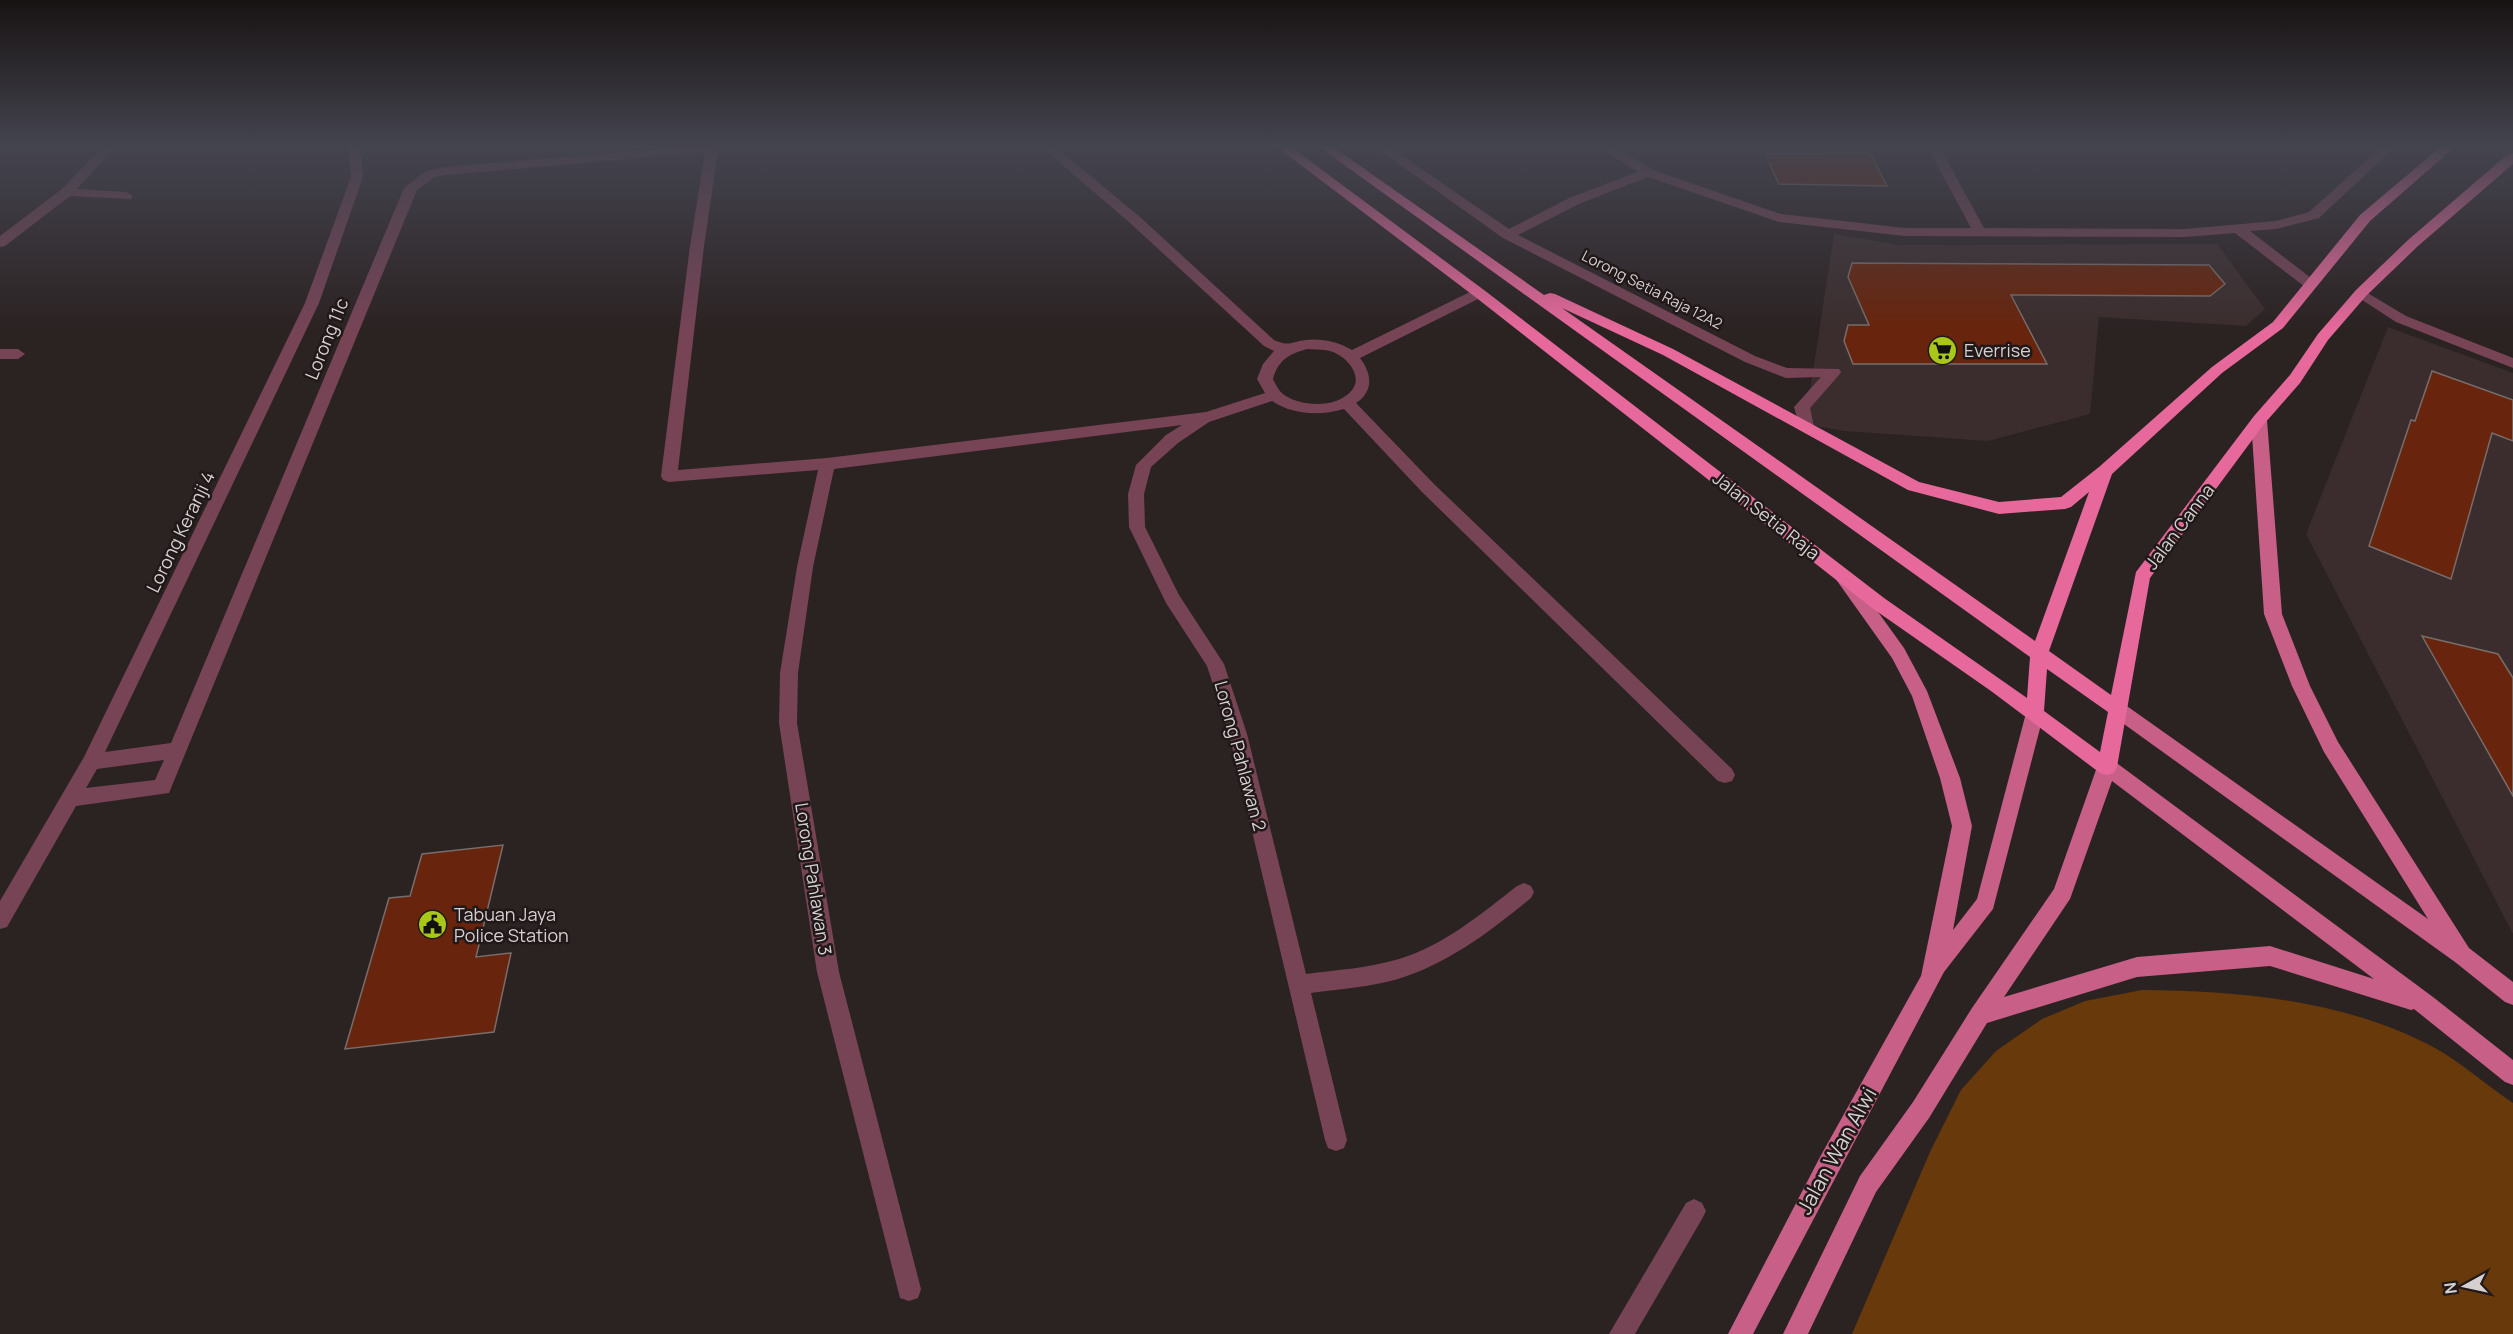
<svg xmlns="http://www.w3.org/2000/svg" width="2513" height="1334" font-family="Manrope,sans-serif">
<style>
.built{fill:#3b2d2d}
.green{fill:#68390a}
.building{fill:#68240c;stroke:#776d6a;stroke-width:1.5}
.lines{fill:none;stroke-linecap:round;stroke-linejoin:round}
.street{fill:#774456;fill-rule:evenodd}
.primary{fill:#c75f87;fill-rule:evenodd}
.highway{fill:#e7699b;fill-rule:evenodd}
.labels{text-anchor:middle;stroke-width:5;stroke-linejoin:round;paint-order:stroke}
.far-street-label{font-size:15px;fill:#d6d0d0;stroke:#211919}
.street-label{font-size:18px;fill:#d6d0d0;stroke:#211919}
.poi-label{font-size:18px;fill:#d6d0d0;stroke:#211919;text-anchor:start}
.near-street-label{font-size:21px;fill:#d6d0d0;stroke:#211919}
</style>
<rect width="100%" height="100%" fill="#2b2222"/>
<!-- built -->
<path class="built" d="M1834 234 1900 245 2217 244 2265 309 2246 326 2099 317 2090 414 1988 441 1844 431 1805 424Z
M2388 327 2513 373V934L2306 534Z"/>
<!-- green -->
<path class="green" d="M2142 990C2241 991 2346 1000 2435 1048 2462 1063 2487 1086 2513 1103V1334H1852L1930 1152 1961 1090 1996 1051 2042 1019 2085 1001Z"/>
<!-- building -->
<path class="building" d="M1870 153 1887 186 1779 184 1765 154Z
M1852 263 2209 265 2225 284 2210 296 2011 295 2047 364H1853L1844 341 1848 325H1869L1848 277Z
M2432 371 2513 400V441L2492 433 2451 579 2369 546 2411 420 2415 421Z
M2422 636 2498 654 2513 678V796Z
M503 845 476 957 511 953 494 1032 345 1049 389 898 410 896 422 854Z"/>
<g class="lines">
<!-- street -->
<path class="street" d="M348 144H360L363 177 319 303 105 752 171 743 404 188 426 171 446 167 719 144 704 246 678 470 827 458 1206 412 1265 393 1257 379 1263 364 1274 351 1264 346 1130 223 1038 144H1052L1140 217 1274 340C1290 347 1290 342 1306 340 1321 338 1339 342 1352 350L1474 290H1484L1486 293 1484 296 1360 358C1372 374 1374 391 1356 403L1434 484 1732 769 1735 775 1732 781 1725 783 1718 781 1422 492 1344 409C1320 416 1293 415 1272 401L1209 422 1178 443 1151 467 1144 494 1145 527 1179 595 1224 664 1247 734 1306 974C1337 970 1369 968 1399 959 1443 946 1481 914 1517 886L1524 883 1531 886 1534 892 1531 898C1491 931 1448 964 1398 979 1370 987 1340 989 1311 993L1347 1140 1344 1148 1336 1151 1328 1148 1325 1140 1229 734 1207 666 1166 603 1129 527 1128 494 1136 465 1166 435 1182 425 834 469 813 567 798 673 797 723 839 972 921 1289 918 1298 909 1301 900 1298 817 972 779 723 780 673 797 567 818 470 669 482 663 480 661 476 690 246 705 152 446 175 435 177 417 190 169 793 76 806 7 927 0 929V901L84 757 305 303 351 177ZM1307 349C1315 350 1323 349 1330 351 1345 355 1364 375 1352 390 1337 409 1300 407 1283 394 1278 390 1276 385 1273 379 1278 360 1289 354 1307 349ZM164 760 155 780 86 788 97 769Z
M1371 144H1385L1509 229 1571 197 1638 172 1594 144H1609L1653 170 1781 214 1905 228H1971L1926 144H1938L1984 228 2185 229 2276 221 2309 212 2385 144H2398L2319 218 2276 229 2250 231 2315 281 2317 284 2310 288 2305 287 2235 233 2185 237 1905 236 1779 222 1648 177 1581 203 1518 235 1755 356 1787 368 1839 369 1841 372 1839 375 1810 408 1814 427 1811 431H1801L1794 407 1821 377 1786 378 1745 362 1503 238Z
M106 146 112 150 77 189 126 192 133 196 131 199 70 196 5 246 0 247V236L62 189 102 147Z
M2361 289 2406 316 2513 358V368L2396 322 2356 296 2354 293Z
M0 349H18L25 354 18 359H0Z
M1694 1199 1702 1203 1706 1211 1702 1219 1635 1334H1609L1686 1203Z"/>
<!-- primary -->
<path class="primary" d="M2259 415 2267 420 2282 614 2310 686 2338 742 2469 948 2513 982V1005L2505 1002 2455 962 2110 714 2108 709 2110 704 2117 702 2124 704 2428 919 2324 752 2292 686 2264 614 2251 420Z
M1844 572 1850 573 1904 648 1927 691 1960 778 1972 826 1953 930 1977 899 2026 713 2028 708 2035 706 2042 708 2044 713 1993 909 1944 972 1753 1334H1728L1820 1157 1921 976 1952 826 1940 778 1912 696 1892 658 1835 578 1838 573Z
M2107 759 2114 761 2433 997 2513 1060V1085L2505 1082 2414 1009 2411 1010 2270 966 2137 977 1987 1023 1929 1118 1876 1192 1808 1334H1783L1860 1176 1913 1102 1972 1008 2054 889 2097 767 2100 761ZM2112 781 2374 979 2270 946 2137 957 2004 997 2070 899Z"/>
<!-- highway -->
<path class="highway" d="M1273 144H1287L1484 290 1884 598 2027 698 2030 657 1315 144H1329L1544 295 1550 293 1555 294 1673 349 1919 482 1999 502 2061 497 2099 467 2212 367 2273 322 2360 215 2444 144H2458L2370 221 2283 328 2222 373 2112 474 2049 651 2111 695 2136 572 2254 416 2290 375 2318 334 2356 290 2408 240 2508 154 2513 153V164L2418 246 2366 296 2328 340 2300 383 2264 424 2150 578 2117 767 2114 773 2107 775 2100 773 1991 691 1872 608 1474 296ZM1562 308 1663 355 1908 490 1999 514 2065 509 2071 507 2089 492 2035 641ZM2047 669 2108 712 2100 752 2044 711Z"/>
</g>
<!-- sky -->
<linearGradient id="sky" x2="0" y2="1"><stop stop-color="#181313"/><stop offset="0.44" stop-color="#44444f"/><stop offset="1" stop-color="#44444f" stop-opacity="0"/></linearGradient>
<rect width="2513" height="331" fill="url(#sky)"/>
<!-- icons -->
<defs>
<symbol id="supermarket-disc" viewBox="-11 -11 22 22"><circle r="9.5" fill="#a9c719" stroke="#211919"/><path d="M-6-5.5h2.5l.6 2H6L4.5 2H-2.5L-4.4-4H-6ZM-1.5 3.2a1.3 1.3 0 1 0 .1 0ZM3 3.2a1.3 1.3 0 1 0 .1 0Z" fill="#111"/></symbol>
<symbol id="civic-disc" viewBox="-11 -11 22 22"><circle r="9.5" fill="#a9c719" stroke="#211919"/><path d="M-.6-6.5H3V-4.5H.6V-3L4-1V1h2V6H-6V1h2V-1L-.6-3ZM-1.2 2.5V6h2.4V2.5Z" fill="#111"/></symbol>
</defs>
<g fill-rule="evenodd">
<use href="#supermarket-disc" x="1926" y="334" width="33" height="33"/>
<use href="#civic-disc" x="416" y="908" width="33" height="33"/>
</g>
<g class="labels">
<!-- far-street labels -->
<g class="far-street-label">
<text transform="translate(1652 290) rotate(27)" y="5">Lorong Setia Raja 12A2</text>
</g>
<!-- street labels -->
<g class="street-label">
<text transform="translate(327 339) rotate(-68)" y="6">Lorong 11c</text>
<text transform="translate(1766 516) rotate(38)" y="6">Jalan Setia Raja</text>
<text transform="translate(2180 527) rotate(-53)" y="6">Jalan Canna</text>
<text transform="translate(181 532) rotate(-64)" y="6">Lorong Keranji 4</text>
<text transform="translate(1240 756) rotate(75)" y="6">Lorong Pahlawan 2</text>
<text transform="translate(813 879) rotate(81)" y="6">Lorong Pahlawan 3</text>
</g>
<!-- poi labels -->
<g class="poi-label">
<text x="1964" y="357">Everrise</text>
<text x="454" y="921">Tabuan Jaya<tspan x="454" dy="21">Police Station</tspan></text>
</g>
<!-- near-street labels -->
<g class="near-street-label">
<text transform="translate(1837 1151) rotate(-61)" y="7">Jalan Wan Alwi</text>
</g>
</g>
<!-- north arrow -->
<g transform="translate(2465 1286) rotate(262)" stroke="#211919" stroke-width="4.5" paint-order="stroke">
<path d="M0-4.5L10 22L0 15L-10 22Z" fill="#d6d0d0"/>
<text y="-9" font-size="16" font-weight="bold" text-anchor="middle" fill="#d6d0d0">N</text>
</g>
</svg>
